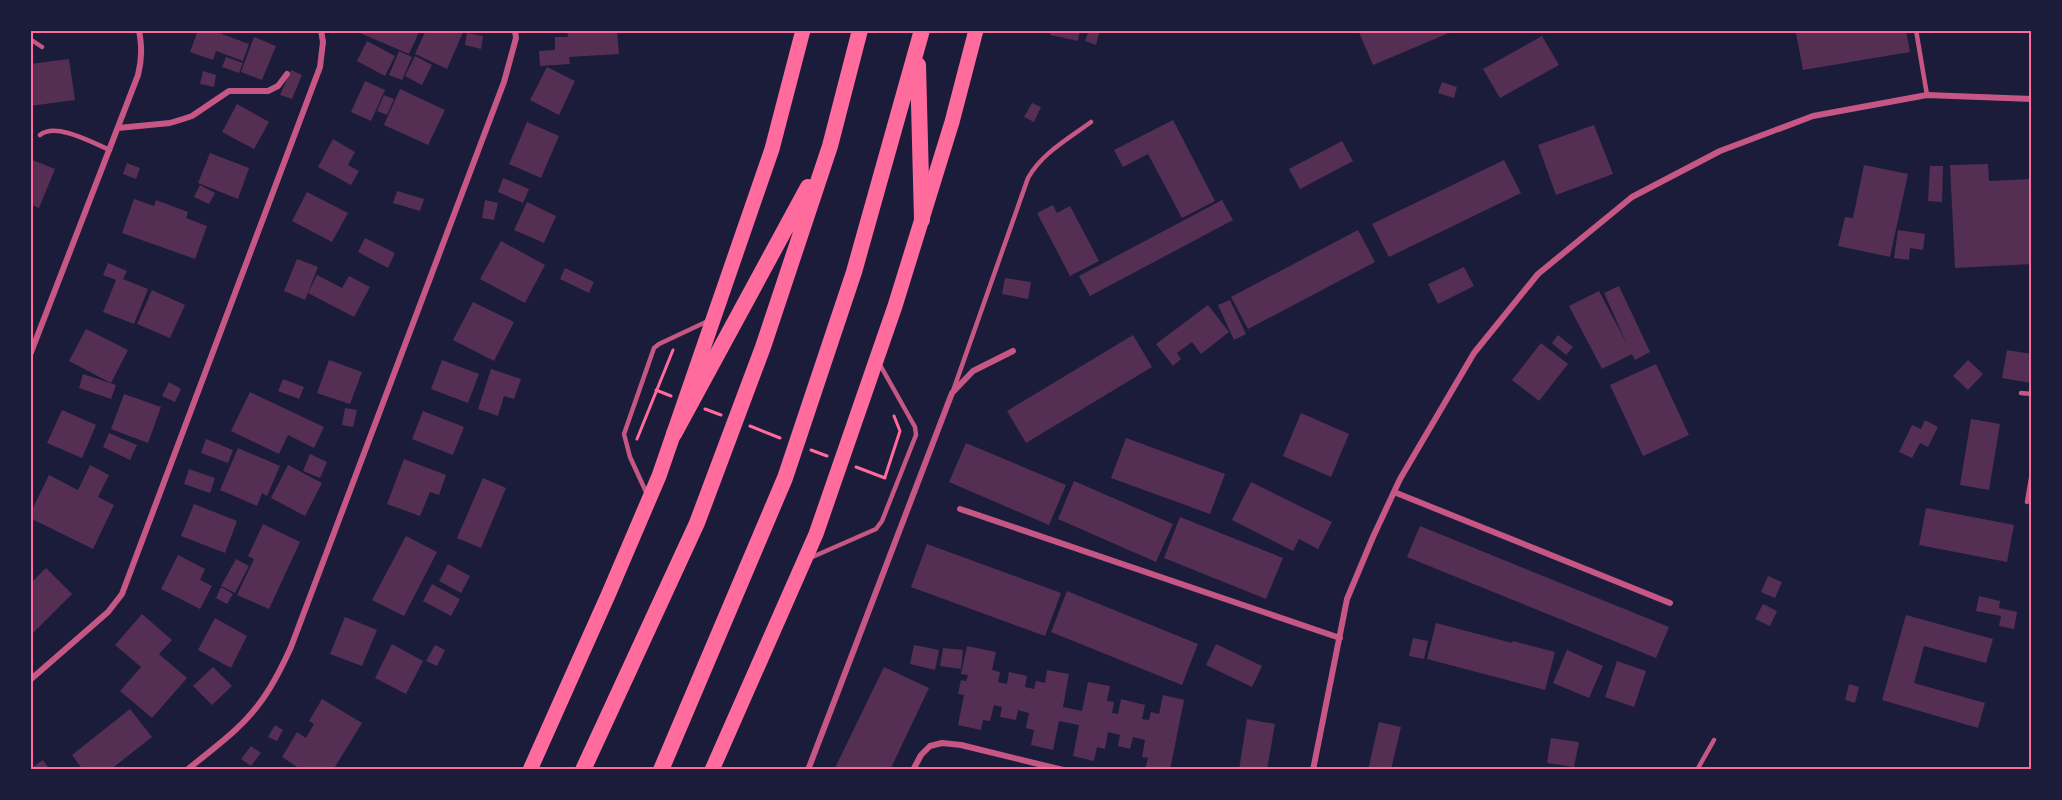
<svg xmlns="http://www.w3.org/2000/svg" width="2062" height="800" font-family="Barlow,sans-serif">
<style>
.building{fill:#542f53}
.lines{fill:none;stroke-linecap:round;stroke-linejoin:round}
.path{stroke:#ff6b9d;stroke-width:3}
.service{stroke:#c65784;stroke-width:4.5}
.minor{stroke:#c65784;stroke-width:6}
.trunk{stroke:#ff6b9d;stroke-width:15}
.motorway{stroke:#ff6b9d;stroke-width:16}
.neatline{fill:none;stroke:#ff6b9d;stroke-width:2}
</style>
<rect width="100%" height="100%" fill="#1b1b3a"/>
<!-- building -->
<path class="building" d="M198 30H223L222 34 249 44 243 61 216 51 213 60 190 52Z
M362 30H420L409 54 360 33Z
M426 30H464L447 69 415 54Z
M567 30H617L619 54 569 57 570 64 540 66 539 51 555 50V37H568Z
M1051 30H1080L1078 41 1050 35Z
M1089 30H1100L1096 45 1085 41Z
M1358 30H1456L1373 65Z
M1813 30H1906L1910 52 1803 70 1796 33Z
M467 33 483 36 481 49 465 45Z
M1542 36 1559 65 1500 98 1483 69Z
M254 37 276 46 262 80 241 72Z
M367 41 395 56 385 76 357 61Z
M399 51 412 57 402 80 389 75Z
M415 56 432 65 422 85 405 76Z
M226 57 243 63 239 73 222 67Z
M69 59 75 100 30 106V64Z
M547 67 575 81 559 115 530 100Z
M291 70 302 75 292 99 280 95Z
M203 71 216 75 214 87 200 84Z
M365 81 385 90 371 121 351 112Z
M1442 82 1457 87 1454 98 1438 93Z
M400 89 445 110 428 145 384 125Z
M384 95 394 99 387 115 377 111Z
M1032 103 1041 107 1034 122 1024 117Z
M237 104 269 122 254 149 222 132Z
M1173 120 1215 201 1182 218 1148 154 1123 167 1114 150Z
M527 122 559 136 541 178 509 164Z
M1594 125 1613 174 1556 195 1538 145Z
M333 139 355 152 348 165 359 171 351 185 318 167Z
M1342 141 1353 161 1300 189 1289 169Z
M210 153 249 168 238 199 198 183Z
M30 159 55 169 39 208 30 204Z
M1504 160 1521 193 1389 257 1372 224Z
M127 163 140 168 136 179 123 174Z
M1988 164 1989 181 2032 179V264L1955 268 1950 165Z
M1864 165 1908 174 1890 257 1838 246 1845 217 1853 218Z
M1930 166H1943L1942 202 1928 201Z
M503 178 529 189 523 203 498 192Z
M200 185 215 193 209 204 194 197Z
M397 191 424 199 420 211 393 203Z
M307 192 348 213 332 242 292 221Z
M134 199 154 206 156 200 188 212 186 218 207 226 195 259 122 233Z
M485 200 498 203 494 220 482 218Z
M1222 200 1233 220 1090 296 1079 276Z
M527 202 556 216 544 243 514 230Z
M1053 205 1057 213 1070 206 1099 261 1070 276 1037 213Z
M1358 230 1375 262 1248 329 1231 297Z
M1898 230 1925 234 1923 250 1910 248 1909 260 1894 258Z
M365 238 395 253 388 268 358 252Z
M501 241 545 265 525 303 480 279Z
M297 259 318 267 305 300 284 291Z
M108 263 127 271 123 279 148 289 134 324 103 312 116 280 103 275Z
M1464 267 1474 286 1438 304 1428 284Z
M565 268 594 282 589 293 560 279Z
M317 275 342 288 349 276 370 287 354 317 308 293Z
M1005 278 1031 282 1028 299 1002 294Z
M1619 286 1650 352 1635 360 1632 354 1602 369 1569 306 1599 291 1627 344 1604 293Z
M152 290 185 305 170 338 137 324Z
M1230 300 1246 334 1234 340 1218 305Z
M473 302 514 322 494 361 453 340Z
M1208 305 1229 332 1201 354 1192 342 1177 353 1181 359 1173 366 1156 344Z
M86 329 128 350 111 383 69 361Z
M1133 335 1152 367 1026 443 1007 411Z
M1558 335 1573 347 1566 355 1552 343Z
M1541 343 1568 364 1539 401 1512 380Z
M2007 350 2032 354V383L2002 378Z
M329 360 362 372 350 404 317 393Z
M442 360 479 374 468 403 431 389Z
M1968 360 1983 374 1968 390 1953 376Z
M1656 364 1689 435 1643 456 1610 385Z
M491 369 521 379 514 399 504 396 498 416 478 409Z
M83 374 116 385 111 399 79 388Z
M283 379 304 387 299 399 278 391Z
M169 382 181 389 175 402 162 396Z
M250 392 324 427 314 448 288 435 279 454 231 431Z
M124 394 161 407 148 443 111 429Z
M345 408 357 410 353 427 342 425Z
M62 410 96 425 82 458 47 443Z
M423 411 464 427 453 455 412 439Z
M1301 413 1349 434 1331 477 1283 456Z
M1971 419 2000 424 1989 490 1960 485Z
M1925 420 1938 427 1928 447 1920 443 1912 458 1899 452 1912 425 1921 429Z
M109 433 137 445 130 460 103 447Z
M1126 438 1225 474 1210 514 1111 478Z
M206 439 233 450 228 463 201 453Z
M966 443 1066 485 1049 525 949 482Z
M238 448 280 466 267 496 262 493 257 506 220 490Z
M310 454 327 462 320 478 303 471Z
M404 459 446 475 439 495 430 492 420 516 387 504Z
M90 465 109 475 98 497 114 505 93 549 30 518V514L49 475 78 490Z
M288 465 322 483 305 516 271 498Z
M189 469 215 478 210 493 184 484Z
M483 478 506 488 481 548 457 538Z
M1074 481 1173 524 1156 562 1058 519Z
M1251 482 1332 522 1318 549 1299 539 1293 551 1232 520Z
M194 504 237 521 225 553 181 536Z
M1926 508 2014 525 2007 562 1919 545Z
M1180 517 1283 558 1266 599 1164 558Z
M263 524 300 542 269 609 237 595 254 559 248 556Z
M1420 526 1669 627 1656 658 1407 557Z
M406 536 437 552 404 616 372 600Z
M927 544 1061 593 1045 636 911 587Z
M178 555 205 569 200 580 212 586 200 609 161 589Z
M236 559 249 566 235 593 221 586Z
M448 564 470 576 461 593 439 581Z
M46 568 72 594 30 636V584Z
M1768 576 1782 582 1775 598 1761 592Z
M432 584 460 599 451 616 423 601Z
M221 587 233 594 227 604 216 598Z
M1067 591 1198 644 1182 685 1051 632Z
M1979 596 2000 601 1999 608 2017 612 2014 629 1999 626 2001 616 1976 611Z
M1763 604 1777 611 1770 626 1755 619Z
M142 614 172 640 159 654 187 678 152 718 120 691 141 667 115 645Z
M1906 615 1993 639 1986 663 1924 646 1914 683 1985 703 1978 728 1882 700Z
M345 617 377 630 362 666 330 654Z
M215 618 247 636 231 668 198 650Z
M1436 623 1512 643 1513 641 1555 652 1545 690 1427 659Z
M1413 638 1428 641 1424 659 1409 656Z
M392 644 423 661 406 694 375 678Z
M1216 644 1262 666 1252 687 1206 665Z
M435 645 445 650 437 666 426 661Z
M914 645 939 650 935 670 910 664Z
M967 646 996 652 992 670 1000 672 998 682 1007 684 1009 672 1027 676 1025 687 1034 689 1036 681 1045 683 1047 670 1069 674 1063 707 1082 711 1088 682 1110 686 1107 701 1114 702 1112 713 1118 714 1121 699 1145 705 1142 719 1149 720 1151 712 1159 714 1163 695 1184 700 1170 770H1145L1148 758 1142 757 1145 740 1133 737 1130 749 1118 746 1120 735 1108 732 1105 749 1097 747 1094 761 1073 756 1079 725 1059 721 1053 750 1031 745 1034 730 1026 728 1029 713 1018 710 1016 720 1000 717 1002 707 994 705 990 721 983 720 981 730 958 725 964 695 958 694 961 680 966 681 968 675 961 674Z
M943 648 963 650 961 669 940 666Z
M1567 650 1603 666 1589 698 1553 683Z
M1617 661 1646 671 1634 707 1605 697Z
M213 667 232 686 212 705 193 686Z
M884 667 929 688 890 770H834Z
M1849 684 1859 687 1855 703 1845 700Z
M322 699 362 723 333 770H302L282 757 297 732 306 738 314 724 309 721Z
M130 709 152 737 110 770H83L72 755Z
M1247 719 1275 724 1267 770H1239Z
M1379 722 1401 727 1391 770H1368Z
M275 725 283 730 277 741 268 737Z
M1551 738 1579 742 1574 767 1547 763Z
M251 746 261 753 251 766 241 759Z
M43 760 50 770H30V769Z"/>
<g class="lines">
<!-- path -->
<path class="path" d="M656 390 671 396
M705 409 721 415
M750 426 780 438
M637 439 673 350
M811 450 827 456
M856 467 885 478
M885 477 900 431 894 416"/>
<!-- service -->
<path class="service" d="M1916 30 1927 95
M30 39 42 47
M40 135C56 122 93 143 110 150
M953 391 1028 178C1042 153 1068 139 1091 122
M2021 393 2032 394
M647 494 630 457 624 434 654 348 659 344 708 321
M2027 502 2032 472
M810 558 876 529 882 521 916 435 915 427 879 363
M1697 770 1714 740"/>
<!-- minor -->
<path class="minor" d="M118 128 170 123 183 119 192 116 229 91H268L278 86 287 74
M30 355 138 75C142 59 142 47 139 30
M1394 492 1670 603
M960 509 1340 638
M30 680 108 612 122 594 320 67 323 42 321 30
M187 770C212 749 240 730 259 704 273 686 282 667 291 647L504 82 516 38 515 30
M808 770 952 393 973 371 1013 351
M913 770 921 755 930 746 942 743 961 745 1063 770
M1313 770 1347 599 1373 537 1400 479 1474 353 1538 274 1632 197 1720 151 1813 116 1927 95 2032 99"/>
<!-- trunk -->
<path class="trunk" d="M530 770 609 593 659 476 772 149 803 30
M712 770 816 534 895 306 952 122 976 30"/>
<!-- motorway -->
<path class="motorway" d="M918 65 922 220
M674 434 808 187
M583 770 697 523 763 347 830 146 860 30
M661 770 785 478 854 272 922 30"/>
</g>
<!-- border -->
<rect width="2062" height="800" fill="none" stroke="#1b1b3a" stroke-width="63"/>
<rect x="32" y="32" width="1998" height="736" class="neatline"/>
</svg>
